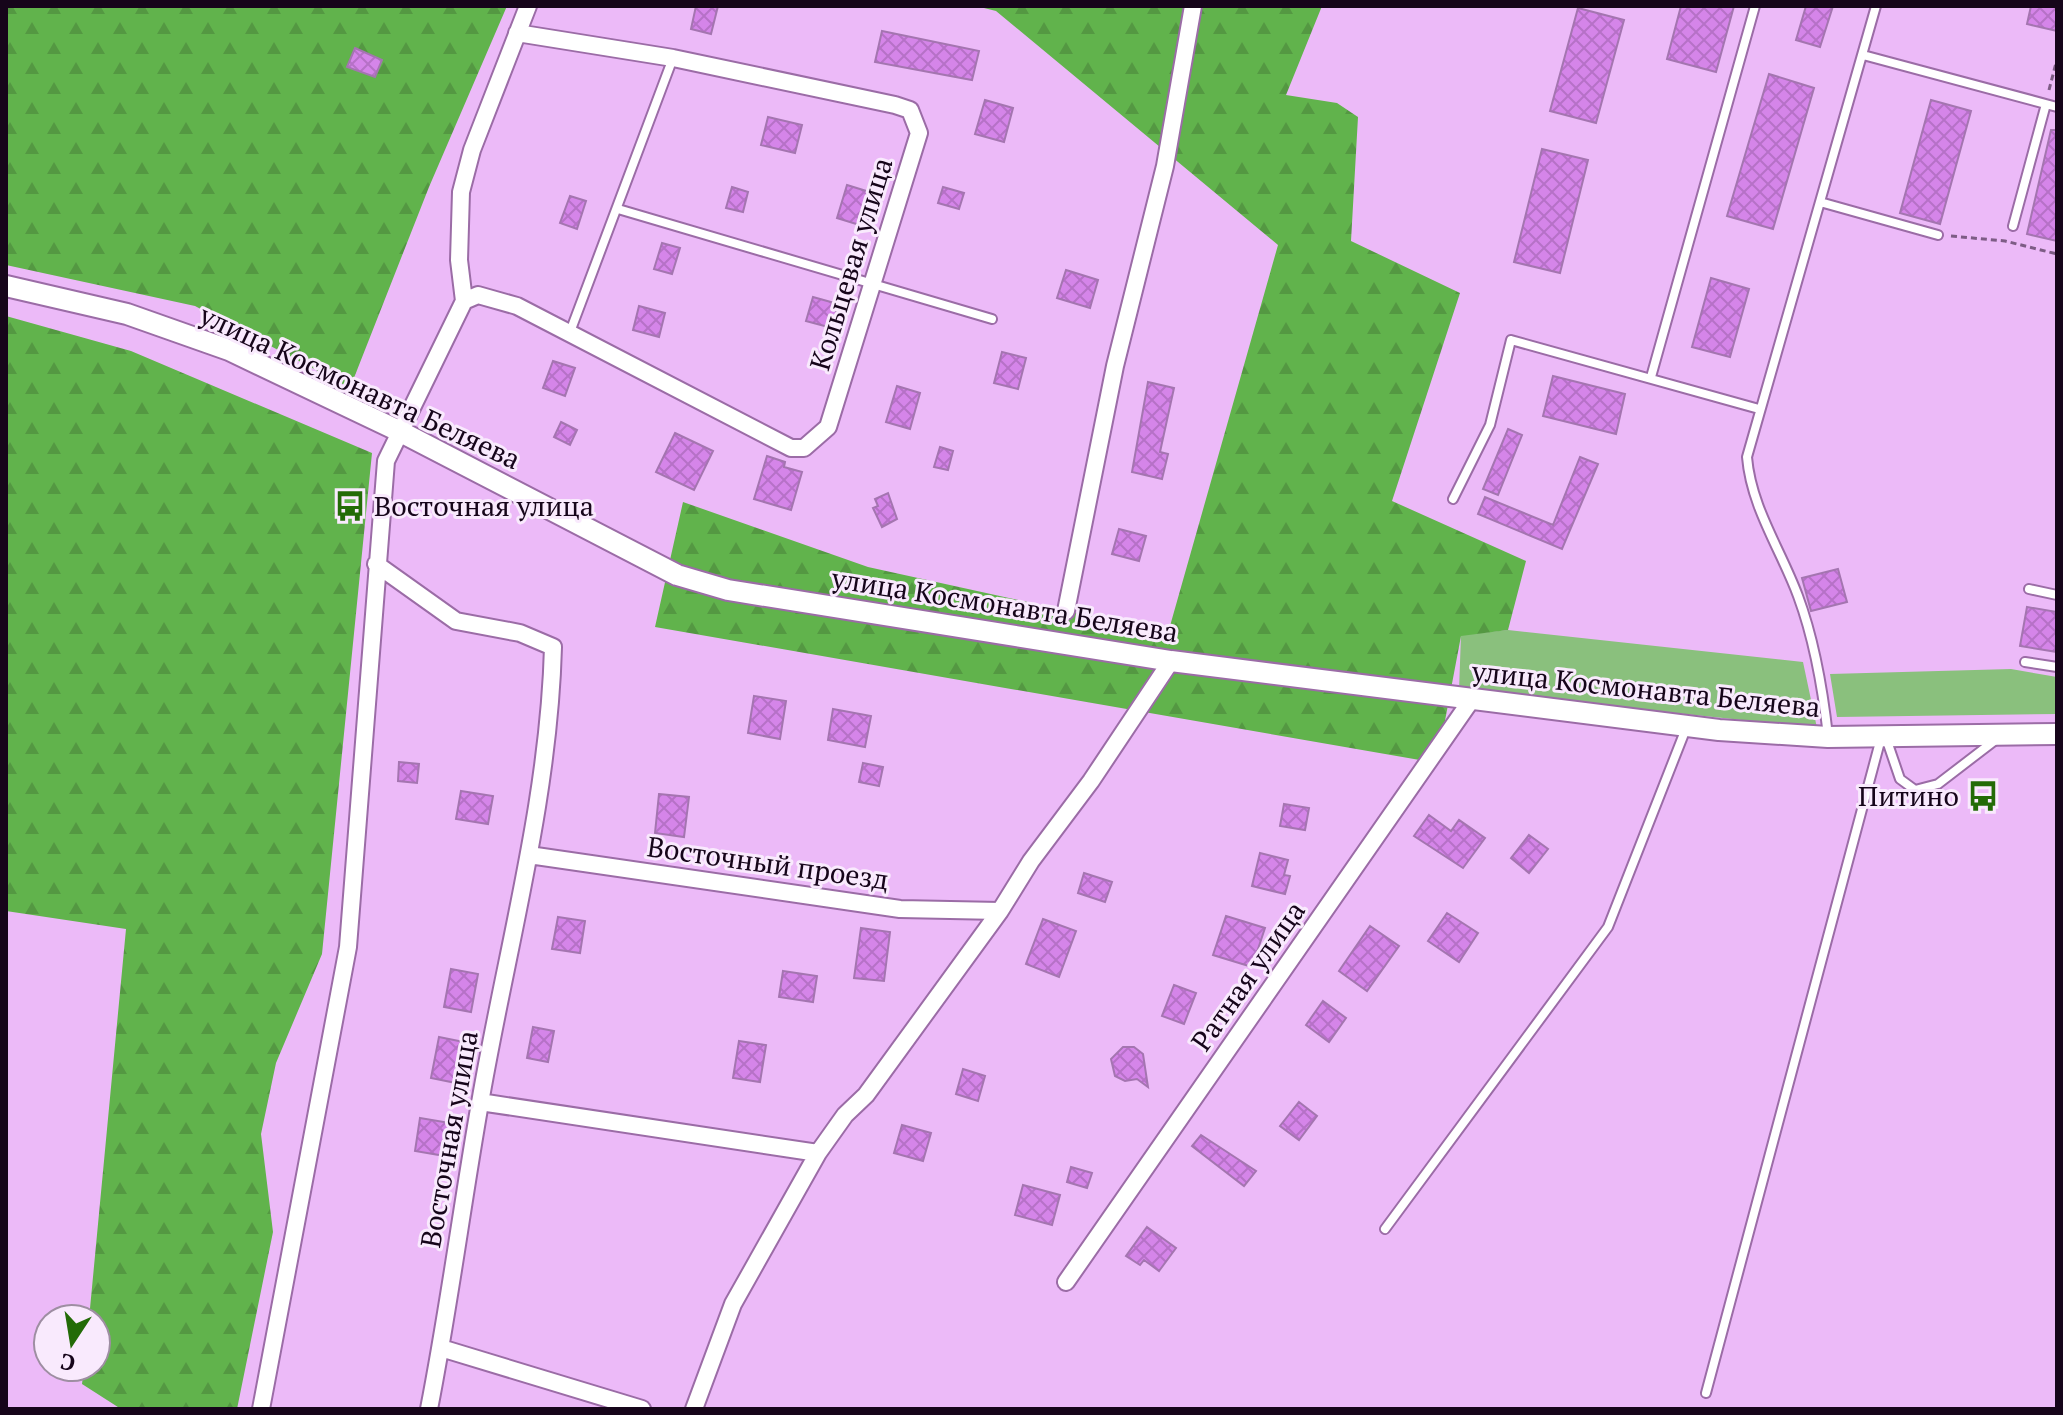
<svg xmlns="http://www.w3.org/2000/svg" width="2063" height="1415" font-family="'PT Serif',serif">
<style>
.grass{fill:#8ac07d}
.forest{fill:url(#forest-firs)}
.building{fill:url(#building-cross-hatch);stroke:#a475b0;stroke-width:2}
.lines{fill:none;stroke-linecap:round;stroke-linejoin:round}
.service-casing{stroke:#9b6ca6;stroke-width:12}
.minor-casing{stroke:#9b6ca6;stroke-width:20}
.tertiary-casing{stroke:#9b6ca6;stroke-width:24}
.path{stroke:#7d5c85;stroke-width:3;stroke-dasharray:6 4;stroke-linecap:butt}
.service{stroke:#fff;stroke-width:8}
.minor{stroke:#fff;stroke-width:16}
.tertiary{stroke:#fff;stroke-width:20}
.labels{text-anchor:middle;stroke-width:6;stroke-linejoin:round;paint-order:stroke}
.street-label{font-size:28px;fill:#16051a;stroke:#f9eafd}
.poi-label{font-size:28px;fill:#16051a;stroke:#f9eafd;text-anchor:start}
</style>
<defs>
<pattern id="forest-firs" width="22" height="20" patternUnits="userSpaceOnUse" patternTransform="scale(2)"><rect width="22" height="20" fill="#61b34c"/><path d="M5 1l3.5 6h-7zM16 11l3.5 6h-7z" fill="#549842"/></pattern>
<pattern id="building-cross-hatch" width="8" height="8" patternUnits="userSpaceOnUse" patternTransform="scale(2)"><rect width="8" height="8" fill="#d585e9"/><path d="M0 0l8 8M0 8l8-8" fill="none" stroke="#b671c7"/></pattern>
</defs>
<rect width="100%" height="100%" fill="#ecbaf8"/>
<!-- grass -->
<path class="grass" d="M1508 630 1803 662 1817 728 1459 690 1461 635Z
M2011 669 2057 677V714L1837 717 1830 674Z"/>
<!-- forest -->
<path class="forest" d="M6 6H507L429 187 350 388 195 306 6 265Z
M976 6H1322L1286 95 1337 103 1358 117 1351 241 1460 293 1392 501 1526 561 1508 630 1461 636 1437 763 655 627 683 502 868 567 1168 633 1278 245 996 11Z
M6 316 131 351 372 453 322 954 276 1063 261 1134 273 1232 237 1409H121L82 1384 84 1367H96V1319H89L126 929 6 911Z"/>
<!-- building -->
<path class="building" d="M696 6H718L711 34 691 29Z
M1681 6H1734L1716 72 1667 59Z
M1806 6H1833L1820 47 1796 40Z
M2031 6H2057V31L2027 24Z
M1578 8 1624 20 1596 123 1550 111Z
M882 31 979 51 972 80 875 62Z
M355 48 382 60 375 77 347 67Z
M1769 74 1814 88 1773 229 1727 216Z
M985 100 1013 108 1004 142 975 134Z
M1931 100 1971 111 1940 224 1900 213Z
M768 117 802 125 795 153 761 145Z
M2051 130H2057V241L2027 234Z
M1542 149 1588 160 1560 273 1514 262Z
M847 185 876 194 866 227 837 218Z
M732 187 748 192 743 212 726 208Z
M943 187 964 193 959 209 938 203Z
M570 196 586 201 577 229 560 223Z
M662 243 680 248 672 274 654 269Z
M1066 270 1098 280 1090 308 1057 298Z
M1711 278 1749 289 1730 357 1692 347Z
M813 297 838 304 832 328 806 321Z
M639 306 665 313 659 337 633 330Z
M1002 352 1026 358 1018 389 994 383Z
M553 361 575 368 565 396 543 388Z
M1553 376 1625 394 1616 434 1543 416Z
M1148 382 1174 388 1160 452 1168 454 1162 479 1132 472Z
M897 386 920 393 910 429 886 422Z
M561 422 577 430 570 445 554 437Z
M1508 429 1522 435 1498 495 1483 489Z
M675 433 713 451 694 490 656 472Z
M940 447 953 451 948 470 934 467Z
M767 456 785 462 784 467 802 472 791 510 754 499Z
M1580 457 1598 464 1562 549 1478 514 1485 497 1553 525Z
M888 493 897 519 882 527 873 508 878 506 875 499Z
M1119 529 1146 536 1139 561 1112 554Z
M1838 569 1847 602 1811 611 1802 578Z
M2027 607 2057 612V652L2020 646Z
M754 696 786 701 780 739 748 733Z
M833 709 871 716 865 747 828 740Z
M399 762 419 764 417 783 398 781Z
M863 763 883 767 879 786 859 782Z
M461 791 493 796 488 824 456 819Z
M659 794 689 797 684 837 655 833Z
M1284 804 1309 808 1305 830 1280 826Z
M1429 815 1451 831 1459 820 1485 838 1463 868 1414 836Z
M1529 835 1548 849 1529 873 1511 858Z
M1260 853 1288 860 1284 875 1290 876 1285 894 1252 886Z
M1084 873 1112 882 1105 902 1078 893Z
M1447 913 1478 933 1459 962 1428 941Z
M1226 916 1265 928 1252 967 1213 955Z
M558 917 585 921 580 953 552 949Z
M1043 919 1076 931 1059 977 1026 964Z
M1370 926 1399 946 1367 991 1339 971Z
M861 928 890 932 884 981 854 978Z
M451 969 478 974 471 1012 444 1007Z
M783 971 817 976 813 1002 779 997Z
M1174 985 1196 993 1184 1024 1162 1016Z
M1323 1001 1346 1018 1329 1042 1306 1025Z
M533 1027 554 1031 548 1062 527 1058Z
M439 1037 464 1042 456 1083 431 1078Z
M739 1041 766 1045 760 1082 733 1078Z
M1123 1047H1134L1143 1054 1148 1087 1137 1079 1125 1081 1115 1076 1111 1059Z
M963 1069 985 1076 978 1101 956 1094Z
M1299 1102 1317 1116 1299 1140 1280 1126Z
M420 1118 450 1123 445 1156 415 1151Z
M902 1125 931 1133 923 1161 894 1153Z
M1201 1135 1256 1171 1244 1186 1192 1146Z
M1071 1167 1092 1173 1087 1188 1067 1182Z
M1023 1185 1060 1195 1052 1225 1015 1215Z
M1147 1227 1176 1248 1159 1271 1144 1260 1140 1265 1126 1256Z"/>
<g class="lines">
<defs>
<path id="service" d="M1863 55 2057 107
M1820 202 1938 235
M618 209 992 319
M2013 226 2046 104
M570 332 673 58
M1651 377 1755 6
M1453 499 1490 425 1511 340 1759 409
M2029 589 2057 595
M2025 662 2057 667
M1828 736C1823 691 1814 639 1798 596 1781 550 1751 507 1747 457L1876 6
M1886 738 1900 779 1915 790 1938 784 1998 738
M1385 1229 1608 927 1687 726
M1706 1393 1881 738"/>
<path id="minor" d="M464 301 478 295 517 306 791 448H804L828 427 919 133 910 110 895 105 673 58 517 33
M376 564 456 621 520 633 553 647C549 801 506 951 480 1103 462 1205 449 1307 429 1409
M1066 611 1115 366 1165 166 1193 6
M529 855 900 909 1000 911
M480 1102 818 1153
M1066 1282 1472 699
M441 1348 642 1409
M261 1409 348 947 386 461 464 301 459 260 461 192 472 150 528 6
M694 1409 733 1304 818 1153 845 1115 866 1095 1000 911 1031 861 1091 781 1171 661"/>
<path id="tertiary" d="M6 286 127 314 229 350 401 432 677 575 728 590 1171 661 1719 730 1828 737 2057 734"/>
</defs>
<!-- service casing -->
<use href="#service" class="service-casing"/>
<!-- minor casing -->
<use href="#minor" class="minor-casing"/>
<!-- tertiary casing -->
<use href="#tertiary" class="tertiary-casing"/>
<!-- path -->
<path class="path" d="M2049 90 2057 59
M1951 236 2005 241 2057 254"/>
<!-- service -->
<use href="#service" class="service"/>
<!-- minor -->
<use href="#minor" class="minor"/>
<!-- tertiary -->
<use href="#tertiary" class="tertiary"/>
</g>
<!-- icons -->
<defs>
<symbol id="bus-bare" viewBox="-9 -9 18 18"><path d="M-5-6H5V4H4V6H2V4H-2V6H-4V4H-5ZM-3.5-4V0h7V-4ZM-3.5 1.2v1.5H-2V1.2ZM2 1.2v1.5H3.5V1.2Z" fill="#236b07" stroke="#f9eafd" stroke-width="2.5" paint-order="stroke"/></symbol>
</defs>
<g fill-rule="evenodd">
<use href="#bus-bare" x="328" y="484" width="44" height="44"/>
<use href="#bus-bare" x="1961" y="774" width="44" height="44"/>
</g>
<g class="labels">
<!-- street labels -->
<g class="street-label">
<text transform="translate(851 264) rotate(-73)" y="10">Кольцевая улица</text>
<text transform="translate(360 387) rotate(25)" y="10">улица Космонавта Беляева</text>
<text transform="translate(1005 605) rotate(9)" y="10">улица Космонавта Беляева</text>
<text transform="translate(1646 689) rotate(6)" y="10">улица Космонавта Беляева</text>
<text transform="translate(768 863) rotate(8)" y="10">Восточный проезд</text>
<text transform="translate(1248 976) rotate(-55)" y="10">Ратная улица</text>
<text transform="translate(449 1139) rotate(-80)" y="10">Восточная улица</text>
</g>
<!-- poi labels -->
<g class="poi-label">
<text x="374" y="516">Восточная улица</text>
<text x="1959" y="806" text-anchor="end">Питино</text>
</g>
</g>
<!-- border -->
<rect width="2063" height="1415" fill="none" stroke="#16051a" stroke-width="16"/>
<!-- north arrow -->
<g transform="translate(72 1343) rotate(192)"><circle r="38" fill="#f9eafd" stroke="#9e8ea2" stroke-width="2"/>
<path d="M0-6L14 30L0 20L-14 30Z" fill="#236b07"/>
<text y="-12" font-size="22" font-weight="bold" text-anchor="middle" fill="#16051a">С</text>
</g>
</svg>
